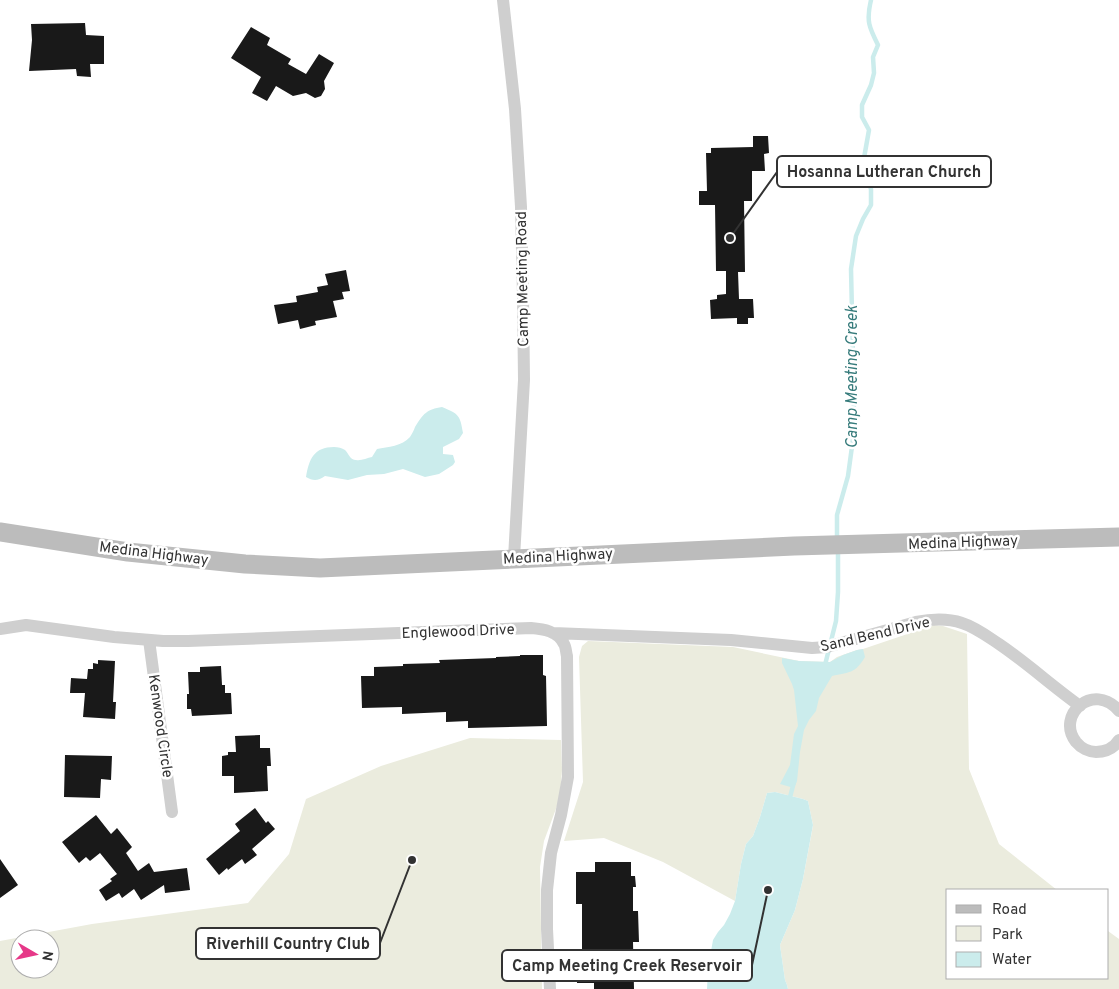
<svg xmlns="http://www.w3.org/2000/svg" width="1119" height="989" font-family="Overpass,sans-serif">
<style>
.green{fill:#ebecde;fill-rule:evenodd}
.water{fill:#cbecec}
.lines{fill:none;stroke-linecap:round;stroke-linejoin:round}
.stream{stroke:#cbecec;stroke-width:4.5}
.building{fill:#191919}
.street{stroke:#cfcfcf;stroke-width:12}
.secondary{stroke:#bcbcbc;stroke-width:19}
.labels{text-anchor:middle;stroke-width:5;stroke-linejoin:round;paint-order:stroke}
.street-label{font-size:15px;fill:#323232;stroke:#fff}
.water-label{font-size:16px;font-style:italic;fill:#367b7b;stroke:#fff}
.leader{fill:none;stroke:#323232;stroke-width:2}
.callout-dot{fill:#323232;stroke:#fff;stroke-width:2}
.callout{fill:#fff;stroke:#323232;stroke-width:2}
.callout-label{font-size:16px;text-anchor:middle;font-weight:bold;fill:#323232}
</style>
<rect width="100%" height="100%" fill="#fff"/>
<!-- green -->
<path class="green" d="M934 625 943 626 967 634 969 769 999 844 1057 890H948V978H1108V931L1119 939V989H788L787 985 785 980 780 945 795 910 803 879 812 831 813 825 808 801 803 799 775 792 767 793 760 817 753 836 746 844 741 864 735 901 663 862 604 838 564 841 583 782 579 657 582 646 588 641 733 647 799 661 830 662 837 657 857 650 863 649Z
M470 738 561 740 562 770 560 798 544 841 540 867 542 989H0V941L92 924 248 903 289 854 306 799 381 766ZM20 939H50V969H20Z"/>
<!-- water -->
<path class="water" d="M442 407C459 414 460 415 463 433L459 439 443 447V454L453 455 455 462 453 465 439 474 425 477 403 469 384 474 367 475 348 480 325 476C318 481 313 481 306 477 309 459 314 447 334 447 338 447 342 448 345 450 349 454 350 460 356 460 361 461 367 458 372 457L377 449C388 447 402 446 410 437 412 434 414 430 415 427 423 414 427 409 442 407Z
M863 649 865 657C855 674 849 672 832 676L819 698 816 711 809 720 804 730 800 752 797 781 794 788 780 784 790 765 794 734 798 726 794 690 792 684 782 663V658L799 661 830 662 843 655 857 650Z
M775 792 803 799 808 801 813 825 803 879 795 910 780 945 785 980 787 985 788 989H707L708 968 713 940 718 932 724 925 730 914 735 901 741 864 746 844 753 836 760 817 767 793Z"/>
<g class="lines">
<!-- stream -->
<path class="stream" d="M837 539V515L848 476 853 439 854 401 851 269 856 236 863 219 871 205V189L865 173 864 158 869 130 862 117V105L871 85 874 73 873 57 878 45C869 27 866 21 871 0
M825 665 836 621 838 592V549
M789 801 794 782"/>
</g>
<!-- building -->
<path class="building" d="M85 23 86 35 104 36V64H90L91 77 77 76 76 69 29 71 32 40 31 24Z
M251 27 270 38 267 45 291 59 288 64 306 74 319 54 334 63 324 81 325 89 321 96 315 98 306 93 293 96 276 86 267 101 252 93 261 77 231 58Z
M753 136H768L769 153 764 154 765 171H752V201H744L745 272H738L739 299H753L754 318H748V324H737V318L711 319 710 300 717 299V295L726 294V271H716L715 205H699V191H707L706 153H711V148L753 147Z
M346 270 350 291 342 292 344 299 333 301 337 317 315 321 316 325 300 329 298 320 278 324 274 305 297 302 296 296 318 292 317 287 328 285 325 274Z
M520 655H543V675L546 676 547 726 468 728V721L446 722V712L402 714V707L362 708 361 676H374V667L403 666V664L440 663 439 660 496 658V657L520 656Z
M98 660 115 661 113 702H116L115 719 83 717 85 693H70L71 678 87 679 88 669H93V663L98 664Z
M221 666 222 685H225V693H231L232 714 192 716 191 709H187V694H189L188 672H200V667Z
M260 735V748H270L271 766H267L268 791 234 793V776H222V756L228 755V752H236L235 736Z
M65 755 112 756 111 780 101 779 100 798 64 797Z
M255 808 266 823 268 821 275 829 252 849 257 855 245 864 242 859 228 870 227 868 219 875 206 859 240 831 235 824Z
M96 815 111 834 117 828 132 847 126 853 138 871 149 863 154 872 187 868 190 890 165 893 164 885 141 900 134 889 122 898 119 893 106 901 99 890 112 881 110 879 117 874 100 853 90 861 86 857 79 863 62 842Z
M0 859 18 885 0 898Z
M595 862H631V876H635L636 887H633V911H638L639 942H633L634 989H594V983H577L576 951H582V904H576V872H595Z"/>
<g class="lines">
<!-- street -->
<path class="street" d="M503 0 515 109 521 207 523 295 524 380 514 558
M0 629 26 625 114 637 163 641H188L531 628C543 629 558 631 564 644 566 647 566 653 567 656L568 777 561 815 551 853 547 890V929L550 989
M553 633 731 640 812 648 827 647 916 622C931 619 947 618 962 623 975 627 987 636 999 644 1027 663 1052 686 1080 706
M149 640 172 812
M1119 711C1094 681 1055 715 1076 742 1081 748 1089 752 1096 752 1106 752 1114 748 1119 740"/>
<!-- secondary -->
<path class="secondary" d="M0 532 128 552 245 564 320 568 794 546 1119 537"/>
</g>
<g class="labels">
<!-- street labels -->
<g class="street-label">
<text transform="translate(522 279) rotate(-91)" y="5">Camp Meeting Road</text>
<text transform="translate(963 542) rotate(-2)" y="5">Medina Highway</text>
<text transform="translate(154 553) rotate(7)" y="5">Medina Highway</text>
<text transform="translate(558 556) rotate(-3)" y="5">Medina Highway</text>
<text transform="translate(458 631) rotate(-2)" y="5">Englewood Drive</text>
<text transform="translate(875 634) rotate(-13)" y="5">Sand Bend Drive</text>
<text transform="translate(161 726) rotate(82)" y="5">Kenwood Circle</text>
</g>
<!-- water labels -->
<g class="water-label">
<text transform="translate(851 377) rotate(-90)" y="6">Camp Meeting Creek</text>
</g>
</g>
<!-- callouts -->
<path class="leader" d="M730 238L777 172M412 860L380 943M768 890L752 965"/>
<g class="callout-dot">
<circle cx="730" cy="238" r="5"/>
<circle cx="412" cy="860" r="5"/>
<circle cx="768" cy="890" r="5"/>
</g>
<g class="callout">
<rect x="777" y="156" width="214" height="31" rx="5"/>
<rect x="196" y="928" width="184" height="31" rx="5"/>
<rect x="502" y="950" width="250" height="31" rx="5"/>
</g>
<g class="callout-label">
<text x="884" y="177">Hosanna Lutheran Church</text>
<text x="288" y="949">Riverhill Country Club</text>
<text x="627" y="971">Camp Meeting Creek Reservoir</text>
</g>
<!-- legend -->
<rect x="946" y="889" width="162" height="90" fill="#ffffff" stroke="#adadad"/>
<rect x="956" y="905" width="25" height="8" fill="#bcbcbc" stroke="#adadad"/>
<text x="992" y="914" font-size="15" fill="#323232">Road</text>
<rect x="956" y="926" width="25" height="15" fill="#ebecde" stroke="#adadad"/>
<text x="992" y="939" font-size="15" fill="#323232">Park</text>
<rect x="956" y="952" width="25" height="15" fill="#cbecec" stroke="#adadad"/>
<text x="992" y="964" font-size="15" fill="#323232">Water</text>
<!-- north arrow -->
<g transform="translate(35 954) rotate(99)"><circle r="24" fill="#ffffff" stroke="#adadad"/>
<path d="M0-4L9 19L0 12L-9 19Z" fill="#e63888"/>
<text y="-8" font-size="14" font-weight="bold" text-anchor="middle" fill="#323232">N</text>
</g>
</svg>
